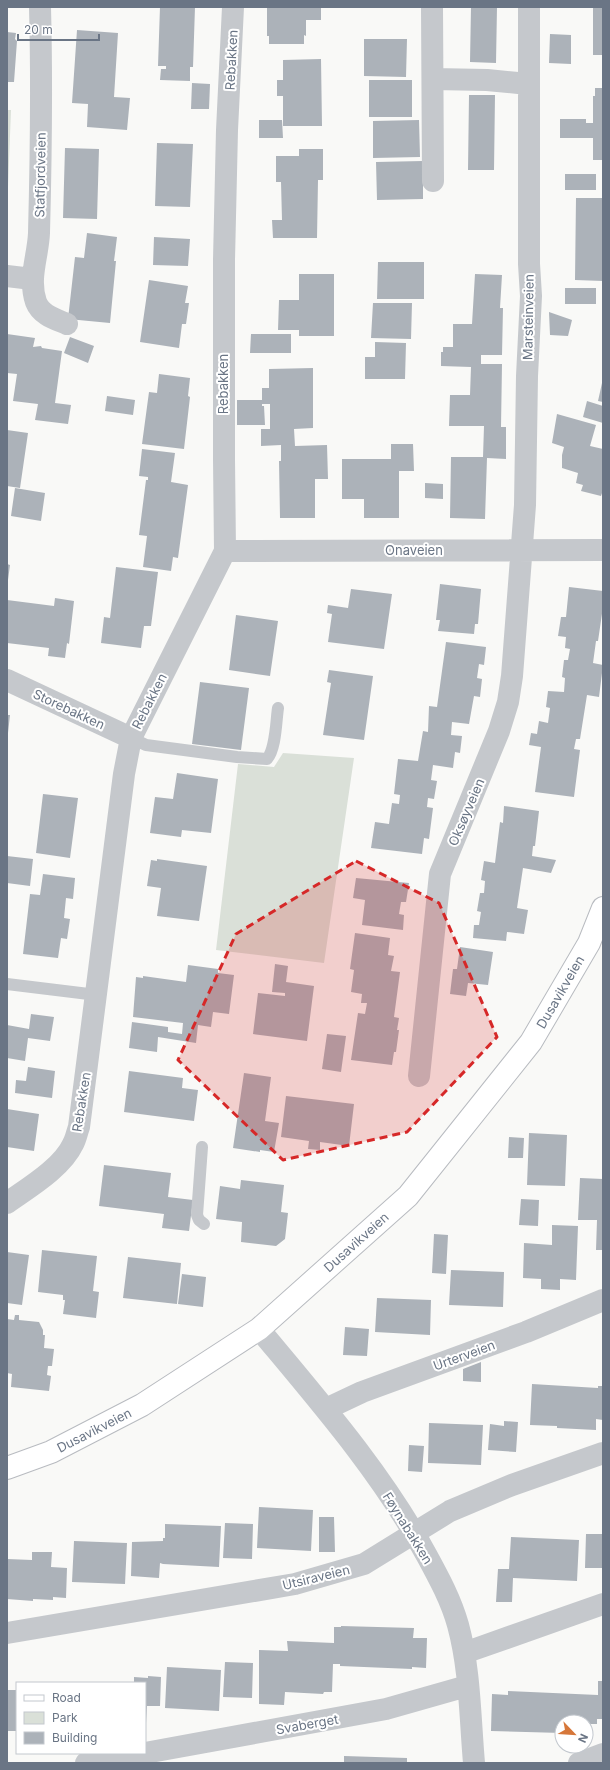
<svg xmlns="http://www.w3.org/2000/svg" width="610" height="1770" font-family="Inter,sans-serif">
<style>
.green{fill:#dae0d8}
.building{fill:#acb2b9}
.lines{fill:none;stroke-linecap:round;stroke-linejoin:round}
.secondary-casing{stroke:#b8bbc0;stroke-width:24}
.service{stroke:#c5c8cc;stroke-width:12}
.minor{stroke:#c5c8cc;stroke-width:22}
.secondary{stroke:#fff;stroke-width:22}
.marked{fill:#d62828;fill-opacity:0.2;stroke:#d62828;stroke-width:3;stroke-dasharray:8 5;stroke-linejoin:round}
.labels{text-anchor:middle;stroke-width:4;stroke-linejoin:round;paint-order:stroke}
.street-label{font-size:13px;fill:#6a7585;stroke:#fff}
</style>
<rect width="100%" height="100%" fill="#f9f9f7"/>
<!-- green -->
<path class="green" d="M7 110H11L7 213Z
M283 753 354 758 324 963 216 950 238 764 274 767Z"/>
<!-- building -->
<path class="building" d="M160 7H195L193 67H190V81L160 80 161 69H166V66H158Z
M267 7H321V20H306V36L304 35V44H269V36H267Z
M471 7H497L496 63 470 62Z
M593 7H603V55H593Z
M77 30 118 33 114 97 130 98 127 130 87 127 88 104 72 103Z
M7 32 16 33 15 39 17 41 14 82H7Z
M550 34 571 35V64L549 63Z
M364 39H407L406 77 364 76Z
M321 59 322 126H283V96H277V80H283V60Z
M369 80H412V117H369Z
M192 83 210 84 209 109H191Z
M595 88H603V160H593V138H560V119H586V123H593V96H595Z
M469 95H495L494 170H468Z
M259 120H282L283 138H259Z
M419 120 420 157 373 158V121Z
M157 143 193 144 190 207 155 206Z
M65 148 99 149 97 219 63 218Z
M299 149H323V180H318L317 238H273L272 220H282L281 182H276V156H299Z
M423 161V199L377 200 376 162Z
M565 174H596V190H565Z
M576 198H603V281L575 280Z
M87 233 117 237 114 261H116L110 323 68 319 75 257 84 258Z
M154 237 190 239 188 266 153 265Z
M378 262H424V299H377Z
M299 274H334V336H299V330H278L279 300H299Z
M475 274 502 275 500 308H503L502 355H481V364H502L501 427H506V459L487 458 485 519 450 518 451 457H483L484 426H449L450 395H470L471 367 441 366V352H443V347H453V324H472Z
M149 280 188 286 185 303H189L186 324H182L179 348 140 342Z
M565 288H596V304H565Z
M373 303H412L411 339 371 338Z
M549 312 572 320 568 336 550 335Z
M7 334 35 338 33 347 41 346 42 348 62 351 55 403 71 405 68 424 35 420 38 404 13 401 17 374 7 373Z
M251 334H291V353H250Z
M70 337 94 346 88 363 64 353Z
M375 342 406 343 405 379H365V357H375Z
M313 368V428L294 429 295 446 327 445 328 479H315V518H280L279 461H281V445L261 446V429H270V404H262V406H264L265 425H237V400H262V388H269V369Z
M159 374 190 378 188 396 190 397 184 449 142 444 149 392 157 393Z
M602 383H603V402L598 401Z
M107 396 135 400 133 415 105 411Z
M587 401 603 406V423L583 417Z
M557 414 596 425 590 446 603 449V490L601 496 581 491 583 485 576 483 578 473 562 468V455L564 447 552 443Z
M7 430 28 433 20 488 7 486Z
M391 444H413L414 471H399V518H364V499H342V459H391Z
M142 449 175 453 171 482 188 485 178 558 173 557 171 571 143 567 147 536 139 535 146 480H148V477L139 476Z
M425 483 443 484V499L425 498Z
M15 488 45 493 41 521 11 516Z
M7 564 10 565 8 580H7Z
M116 567 158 572 151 626H144L141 648 101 643 104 617 110 618Z
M440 584 481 589 478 624H475L474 634 438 631 440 620H436Z
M569 587 603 591V607L598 641H596L593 663 603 665 599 697 587 695 580 739H576L574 749 580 750 574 797 535 792 541 747 529 745 531 733 537 734 539 721 548 723 550 708 546 707 548 691 564 692 565 678 562 677 564 660H568L570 649 565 648 566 637 558 636 561 617H566Z
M351 589 392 594 384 649 328 642 332 614 327 613 328 605 348 608Z
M55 598 74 601 69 644 67 643 65 658 48 656 49 648 7 643V600L54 606Z
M236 615 278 621 270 676 229 670Z
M446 642 486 647 484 665 479 664 477 678 482 679 480 697 474 696 469 724 452 722 451 735 462 736 460 753 455 752 453 768 433 765 431 780 437 781 434 799 428 798 427 807 433 808 429 839 424 838 422 854 371 848 375 822 389 824 392 803 399 804 400 795 394 794 398 759 418 761 423 731 428 732 429 706 437 707Z
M329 670 373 676 364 740 323 735 331 683 327 682Z
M200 682 249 688 241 750 192 744Z
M7 715H10L8 733H7Z
M177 773 218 779 211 833 182 830 181 837 150 833 155 797 173 799Z
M43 794 78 798 70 858 36 853Z
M504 806 539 811 535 846H533L532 856 556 860 551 873 523 868 517 908 528 910 524 934 507 932 506 941 473 938 474 925H479L481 912 477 911 480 893H484L485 881 481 880 484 861 495 863 500 822 503 823Z
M7 856 33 859 30 886 7 883Z
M157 859 207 866 199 921 157 916 161 888 147 886 151 860 157 861Z
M43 874 75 878 73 899 66 898 64 918 70 919 67 939 61 938 58 958 23 954 30 894 40 895Z
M356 878 409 883 406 902H401L399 914 404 915 403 930 362 925 365 900 353 898Z
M355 933 390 938 388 955 394 956 391 971 400 972 394 1017 399 1018 397 1030H399L396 1052H394L392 1065 351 1060 358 1013 365 1014 367 1003H361L362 994 351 992 354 970 350 969Z
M460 947 493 952 488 985 468 983 466 996 450 994 453 969H457Z
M275 964 288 966 286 982 314 986 307 1041 253 1034 258 993 285 996V993L272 992Z
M188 965 218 969V973L234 975 229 1014 213 1012 211 1027 198 1025 196 1043 158 1037 157 1052 129 1048 132 1022 168 1027V1032L182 1034 183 1023 133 1017 136 977 143 978V976L186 982Z
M31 1014 54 1017 50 1041 28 1038 25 1061 7 1058V1025L29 1029Z
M327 1034 346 1036 341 1072 322 1069Z
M28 1067 55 1071 52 1098 15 1093 16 1080 26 1081Z
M129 1071 183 1078 182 1088 198 1090 194 1121 124 1112Z
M244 1073 271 1077 265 1121 279 1123 274 1152 260 1150V1152L233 1148Z
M286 1096 354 1104 349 1146 320 1142V1150L308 1149 309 1141 281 1137Z
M7 1109 39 1114 34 1151 7 1147Z
M529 1133 567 1135 565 1186 527 1185Z
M509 1137 524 1138 523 1158H508Z
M104 1165 171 1173 168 1197 193 1200 189 1231 162 1228 164 1214 99 1206Z
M580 1178 603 1179V1250H596L597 1220H578Z
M241 1180 284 1185 281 1212 288 1213 285 1239 276 1246 241 1242 242 1222 216 1219 220 1186 240 1189Z
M521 1199 539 1200 538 1226 519 1225Z
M552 1225 578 1226 576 1280 560 1279V1290L541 1289V1279L523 1278 524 1243 552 1245Z
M434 1234 448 1235 446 1274 432 1273Z
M42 1250 97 1256 93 1291 99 1292 96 1318 63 1314 65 1300H63V1295L38 1292Z
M7 1252 29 1255 22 1305 7 1303Z
M128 1257 181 1263 177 1304 123 1298Z
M451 1270 504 1272 503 1307 449 1305Z
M182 1274 206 1277 203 1307 178 1304Z
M377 1298 431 1300 430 1335 375 1332Z
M15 1315H19V1320L39 1322 43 1330V1335H45L44 1348 54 1349 52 1366H48L47 1375 51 1376 49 1391 11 1387 12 1374 7 1373V1319L14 1320Z
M345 1327 369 1329 367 1356 343 1355Z
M481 1362V1382L463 1381V1369Z
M532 1384 598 1388V1386H603V1420L596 1419V1430L557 1428V1426L530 1425Z
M504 1421 518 1422 516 1452 488 1450 490 1424 504 1426Z
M429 1423 483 1425 481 1465 428 1463Z
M409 1445 424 1446 422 1472 408 1471Z
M259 1507 313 1510 311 1551 257 1548Z
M319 1517H334L335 1552H319Z
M225 1523 253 1524 252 1559 223 1558Z
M165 1524 221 1526 219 1567 163 1564 160 1563 159 1578 131 1576 132 1542 163 1541V1538H165Z
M586 1534H603L602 1568H585Z
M511 1537 579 1540 577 1581 513 1578 512 1602H496L498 1569H509Z
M74 1541 127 1543 125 1584 72 1582Z
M32 1552H52L51 1567 67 1568 66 1598 53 1597V1600L33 1599V1601L7 1599V1559L32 1560Z
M341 1626 414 1628 413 1638H427L426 1668 412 1667V1669L340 1666V1664H333L332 1692H324L323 1694 285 1692 284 1705 259 1704V1650L288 1651 287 1641 334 1643V1627H341Z
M225 1662 253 1663 252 1698 223 1697Z
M167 1667 221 1670 219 1711 165 1708Z
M148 1676 161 1677 160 1706H147L146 1723H145V1683H134V1677L148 1678Z
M598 1681H603V1719H597V1724H586V1722H562V1733L491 1731 492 1694 508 1695V1691L598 1695Z
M7 1690H17V1731H7Z
M344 1756 407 1758V1763H344Z"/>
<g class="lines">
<defs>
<path id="secondary" d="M7 1468 51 1452 142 1405 259 1329 408 1196 531 1042 589 943 603 908"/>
</defs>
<!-- secondary casing -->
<use href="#secondary" class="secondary-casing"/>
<!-- service -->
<path class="service" d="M131 738 146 745 237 757 267 759C276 749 276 721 278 708
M7 984 97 995
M202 1147 197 1215 199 1220 204 1224"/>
<!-- minor -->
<path class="minor" d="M40 7C42 82 41 157 39 233 38 257 28 278 36 302 41 315 55 319 67 324
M432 7 433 181
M433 79 487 80 528 84
M7 276 32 279
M225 551 603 550
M7 680 131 738
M419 1076 440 874 499 731 508 702 512 676 525 505 527 376 531 296 529 264V7
M7 1203C28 1188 62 1168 73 1144 76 1139 77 1132 79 1127L124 774 131 738 225 551 224 459V260L227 130 233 7
M259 1329C319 1401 382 1473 427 1556 439 1578 451 1600 458 1625 470 1669 470 1717 474 1763
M326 1409 362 1392 526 1332 603 1300
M7 1633 295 1584 364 1564 450 1511 512 1485 603 1453
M464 1653 603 1604
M145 1753 386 1709 467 1686
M86 1763 144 1753
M579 1763 603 1754"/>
<!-- secondary -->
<use href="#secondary" class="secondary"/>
</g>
<!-- marked area -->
<path class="marked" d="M356 861 439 903 497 1037 407 1132 283 1160 178 1060 236 934Z"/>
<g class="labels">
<!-- street labels -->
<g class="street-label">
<text transform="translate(231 60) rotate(-87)" y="5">Rebakken</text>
<text transform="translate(40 175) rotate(-89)" y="5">Statfjordveien</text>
<text transform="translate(528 317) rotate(-89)" y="5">Marsteinveien</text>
<text transform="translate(223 384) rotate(-90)" y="5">Rebakken</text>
<text x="414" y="555">Onaveien</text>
<text transform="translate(149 701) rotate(-63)" y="5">Rebakken</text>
<text transform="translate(69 709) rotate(25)" y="5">Storebakken</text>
<text transform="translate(466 812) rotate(-67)" y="5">Oksøyveien</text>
<text transform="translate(560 992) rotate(-60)" y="5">Dusavikveien</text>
<text transform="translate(81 1102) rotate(-81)" y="5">Rebakken</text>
<text transform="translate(356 1242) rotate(-42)" y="5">Dusavikveien</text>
<text transform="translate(464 1355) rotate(-20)" y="5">Urterveien</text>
<text transform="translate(94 1430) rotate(-27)" y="5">Dusavikveien</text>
<text transform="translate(408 1528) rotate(58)" y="5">Føynabakken</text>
<text transform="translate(316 1577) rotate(-14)" y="5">Utsiraveien</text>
<text transform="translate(307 1724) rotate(-10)" y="5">Svaberget</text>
</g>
</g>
<!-- border -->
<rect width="610" height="1770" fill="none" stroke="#6a7585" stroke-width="16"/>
<!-- legend -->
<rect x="16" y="1682" width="130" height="72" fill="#ffffff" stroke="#c3c8ce"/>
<rect x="24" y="1695" width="20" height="6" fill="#ffffff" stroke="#c3c8ce"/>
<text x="52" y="1702" font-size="12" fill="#6a7585">Road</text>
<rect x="24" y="1712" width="20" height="12" fill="#dae0d8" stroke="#c3c8ce"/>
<text x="52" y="1722" font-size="12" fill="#6a7585">Park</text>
<rect x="24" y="1732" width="20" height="12" fill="#acb2b9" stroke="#c3c8ce"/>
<text x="52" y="1742" font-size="12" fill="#6a7585">Building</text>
<!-- north arrow -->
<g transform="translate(574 1734) rotate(115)"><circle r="19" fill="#ffffff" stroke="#c3c8ce"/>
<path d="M0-3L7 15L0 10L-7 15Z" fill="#d6773a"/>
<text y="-6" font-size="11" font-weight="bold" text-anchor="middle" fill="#6a7585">N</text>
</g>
<!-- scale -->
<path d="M18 34v6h81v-6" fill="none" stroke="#6a7585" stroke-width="2"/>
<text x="24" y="34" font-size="12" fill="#6a7585" stroke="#ffffff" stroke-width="3" paint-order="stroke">20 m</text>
</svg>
